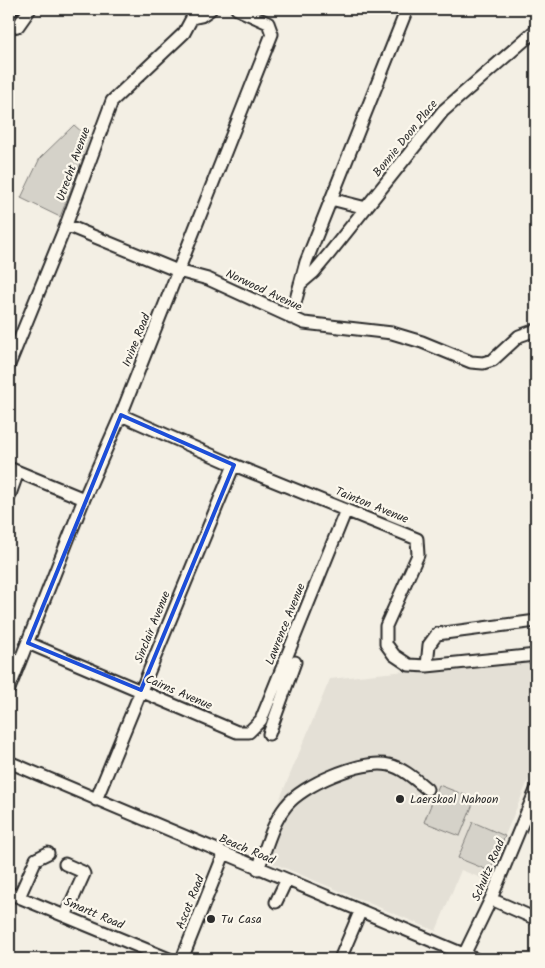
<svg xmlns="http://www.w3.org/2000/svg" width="545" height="968" font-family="Kalam,sans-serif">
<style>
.built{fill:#e4e0d6}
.green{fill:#d5d2c9;stroke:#807e7a}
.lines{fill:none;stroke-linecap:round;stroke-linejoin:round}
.minor-casing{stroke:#2b2b2b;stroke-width:15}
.minor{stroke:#fbf7ec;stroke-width:11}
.marked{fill:none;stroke:#1d4ed8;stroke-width:4;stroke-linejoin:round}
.poi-dot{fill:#2b2b2b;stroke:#fbf7ec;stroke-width:2}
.labels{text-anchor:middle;stroke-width:4.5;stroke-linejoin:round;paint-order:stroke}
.street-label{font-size:12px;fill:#2b2b2b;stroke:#fbf7ec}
.poi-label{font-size:12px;fill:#2b2b2b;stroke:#fbf7ec;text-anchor:start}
</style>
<rect width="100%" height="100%" fill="#f3efe4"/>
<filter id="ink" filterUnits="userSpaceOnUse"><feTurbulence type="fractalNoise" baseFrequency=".02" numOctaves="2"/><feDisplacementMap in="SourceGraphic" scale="10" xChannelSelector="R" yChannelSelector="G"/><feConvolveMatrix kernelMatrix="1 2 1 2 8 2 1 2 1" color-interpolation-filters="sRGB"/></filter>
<g filter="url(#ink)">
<!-- built -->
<path class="built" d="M536 657V762L486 880 461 870 436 931 256 856 330 679Z"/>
<!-- green -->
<path class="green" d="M74 125 91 140 60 217 21 198 40 158Z
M439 785 475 799 460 836 424 822Z
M473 822 505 836 490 871 458 858Z"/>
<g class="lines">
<defs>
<path id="minor" d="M9 10 12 9
M9 28 18 26 30 9
M331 199 366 208
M66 225 178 271 208 279 304 323 392 333 422 342 471 362 483 363 493 360 519 336 536 330
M300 284 314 272 329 254 443 111 536 30
M291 318 306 262 407 9
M9 365 66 225 112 101 184 33 192 18 201 16 211 9
M121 415 234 465 417 539 418 555 386 626V644L394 655 409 665 427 666 536 655
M9 468 84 499
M9 497 18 472
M28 643 237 732H249L261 720 346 510
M427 666 429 645 437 634 536 621
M9 689 84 499 121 415 272 34 268 23 237 9
M269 734 295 662
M9 762 475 959
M96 800 234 465
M65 864 83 872 84 874 65 916
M258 869C266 849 272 823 286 806 302 785 362 759 389 765 403 768 416 780 427 789
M9 893 169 959
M19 897 36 859 48 853
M491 899 536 919
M276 902 286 881
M182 959 224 854
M340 959 360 912
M462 959 491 899 536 790"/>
</defs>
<!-- minor casing -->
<use href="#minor" class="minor-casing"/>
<!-- minor -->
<use href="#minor" class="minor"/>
</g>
</g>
<!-- marked area -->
<path class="marked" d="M121 415 234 465 141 690 28 643Z"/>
<!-- markers -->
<g class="poi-dot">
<circle cx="400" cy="799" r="5"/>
<circle cx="211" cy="919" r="5"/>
</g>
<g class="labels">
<!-- street labels -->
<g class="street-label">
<text transform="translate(405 138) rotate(-51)" y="4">Bonnie Doon Place</text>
<text transform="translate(73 164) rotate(-70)" y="4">Utrecht Avenue</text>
<text transform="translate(264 290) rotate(25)" y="4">Norwood Avenue</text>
<text transform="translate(136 340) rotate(-68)" y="4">Irvine Road</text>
<text transform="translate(372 505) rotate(22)" y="4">Tainton Avenue</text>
<text transform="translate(285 624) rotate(-68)" y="4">Lawrence Avenue</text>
<text transform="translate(152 627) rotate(-68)" y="4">Sinclair Avenue</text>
<text transform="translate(179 692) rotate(23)" y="4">Cairns Avenue</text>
<text transform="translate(247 849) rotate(23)" y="4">Beach Road</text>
<text transform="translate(488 870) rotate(-67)" y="4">Schultz Road</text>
<text transform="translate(190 902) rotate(-68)" y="4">Ascot Road</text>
<text transform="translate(94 913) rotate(23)" y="4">Smartt Road</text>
</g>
<!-- poi labels -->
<g class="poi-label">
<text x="410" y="803">Laerskool Nahoon</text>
<text x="221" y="923">Tu Casa</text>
</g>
</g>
<!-- margin -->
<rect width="545" height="968" fill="none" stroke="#fbf7ec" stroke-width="30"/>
<rect x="15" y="15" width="515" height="938" fill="none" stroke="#2b2b2b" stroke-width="2" filter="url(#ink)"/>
</svg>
